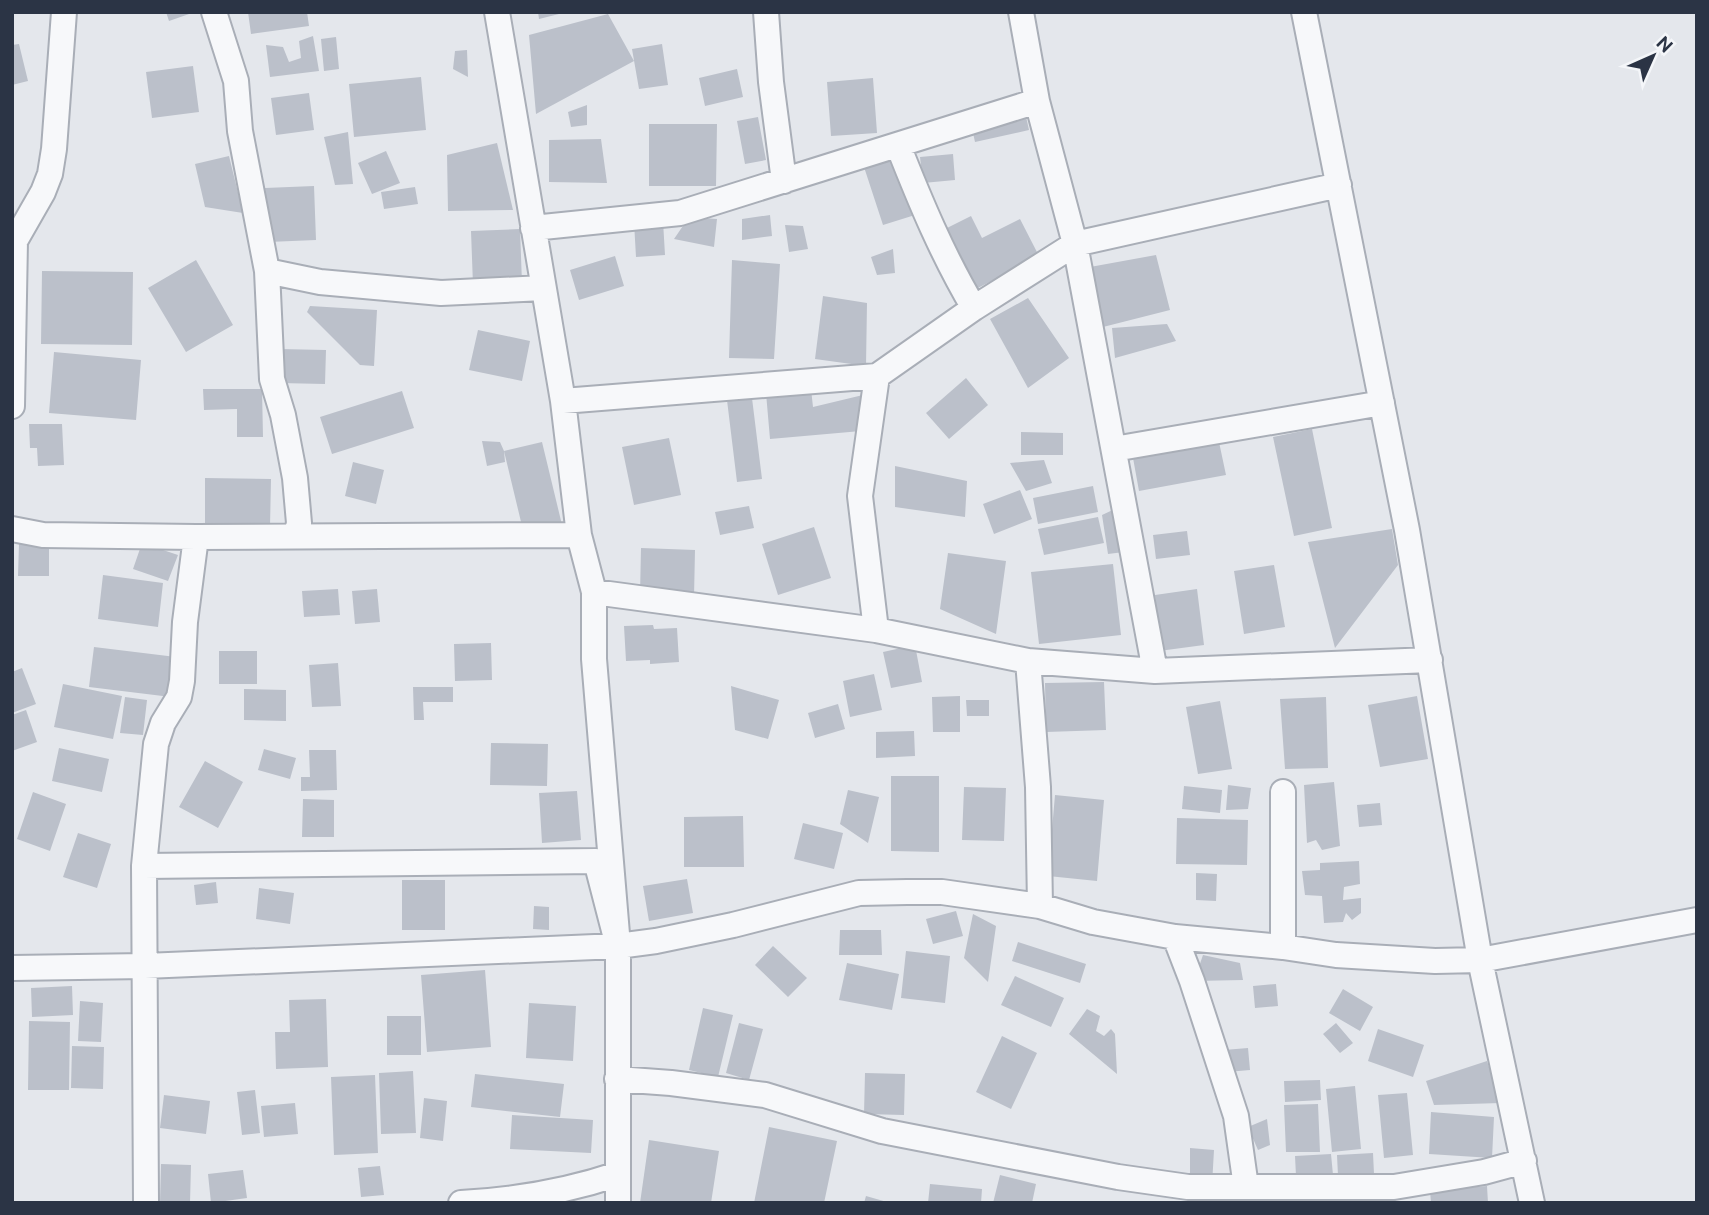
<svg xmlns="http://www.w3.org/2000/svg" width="1709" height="1215" font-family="Ubuntu,sans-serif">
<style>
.building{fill:#bbc0ca}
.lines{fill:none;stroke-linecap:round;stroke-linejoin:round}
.minor-casing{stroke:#a9aeb7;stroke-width:28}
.minor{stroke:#f7f8fa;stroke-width:24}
</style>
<rect width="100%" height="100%" fill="#e4e7ec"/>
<!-- building -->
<path class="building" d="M166 12H192V13L169 21Z
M248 12H307L309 26 251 34Z
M538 12H563V13L539 19Z
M608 14 634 61 536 114 529 35Z
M313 36 319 71 270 77 266 45 283 47 289 62 301 58 299 41Z
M336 37 339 69 324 71 321 39Z
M19 44 28 81 12 85V45Z
M662 44 668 85 639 89 632 49Z
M467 50 468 77 453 69 455 51Z
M193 66 199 112 152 118 146 72Z
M737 69 743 97 705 106 699 78Z
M421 77 426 130 354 137 349 84Z
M873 78 877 133 831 136 827 82Z
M309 93 314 130 276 135 271 98Z
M587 105V125L571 127 568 112Z
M1025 112 1029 130 975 142 971 124Z
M758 117 766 160 745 164 737 121Z
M649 124H717L716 186H649Z
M348 132 353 184 335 185 324 137Z
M601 139 607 183 549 182V140Z
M497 143 513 210 448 211 447 155Z
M386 151 400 183 372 194 358 163Z
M953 154 955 180 923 183 920 157Z
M229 156 243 213 205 207 195 164Z
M900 158 915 215 883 225 864 167Z
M314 186 316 240 268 242 265 188Z
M415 187 418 204 384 209 381 192Z
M770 215 772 236 742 240V219Z
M971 216 982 238 1020 219 1039 256 976 289 945 229Z
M689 217 717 219 714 247 674 239Z
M663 221 665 255 636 257 634 222Z
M785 225 803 226 808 249 789 252Z
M520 229 522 283 473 285 471 231Z
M893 249 895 273 877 275 871 257Z
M1156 255 1170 310 1103 327 1090 267Z
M615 256 624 286 579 300 570 270Z
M196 260 233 325 186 352 148 288Z
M732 260 780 264 774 359 729 358Z
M42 271 133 272 132 345 41 344Z
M823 296 867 303 866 366 815 359Z
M1028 298 1069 358 1028 388 990 319Z
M310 306 377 310 374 366 360 365 307 312Z
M1167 324 1176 341 1115 358 1112 328Z
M478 330 530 341 522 381 469 370Z
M279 349 326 350 325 384 279 383Z
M54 352 141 360 136 420 49 413Z
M966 378 988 405 949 439 926 413Z
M203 389H262L263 437H237V409L204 410Z
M811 389 813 407 863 395 861 431 770 439 766 393Z
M751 390 762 479 737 482 726 392Z
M402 391 414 428 332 454 320 417Z
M29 424H62L64 465 38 466 37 448H30Z
M1312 429 1332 528 1294 536 1273 437Z
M1021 432 1063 433V455H1021Z
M669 438 681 495 634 505 622 447Z
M482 441 500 442 504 451 505 462 487 466Z
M542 442 563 529 522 526 504 451Z
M1219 442 1226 475 1139 491 1133 458Z
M1044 460 1052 483 1026 491 1010 463Z
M353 462 384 470 376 504 345 496Z
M895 466 967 481 965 517 895 507Z
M205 478 271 479 270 527 205 526Z
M1093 486 1098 512 1038 524 1033 498Z
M1020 490 1032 519 994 534 983 504Z
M749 506 754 528 720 535 715 512Z
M1117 508 1124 552 1108 554 1102 515Z
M1098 517 1104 543 1044 555 1038 529Z
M814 527 831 578 778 595 762 544Z
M1392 529 1398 565 1335 648 1308 542Z
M1187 531 1190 555 1156 559 1153 535Z
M142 543 178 555 168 581 133 569Z
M19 544 49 545V576H18Z
M641 548 695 550 694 597 640 595Z
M948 553 1006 561 996 634 940 609Z
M1113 564 1121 635 1039 644 1031 572Z
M1274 565 1285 627 1244 634 1234 571Z
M103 575 163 583 158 627 98 619Z
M338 589 340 615 304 617 302 591Z
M377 589 380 622 355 624 352 591Z
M1197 589 1204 645 1159 651 1155 595Z
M653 625 654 629 677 628 679 662 650 664V660L626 661 624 626Z
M491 643 492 680 455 681 454 644Z
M915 645 922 682 891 688 883 652Z
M94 647 176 657 171 697 89 687Z
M219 651H257V684H219Z
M338 663 341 706 312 707 309 665Z
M22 668 36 704 12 713V672Z
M874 674 882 710 850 717 843 681Z
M1104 682 1106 730 1046 732 1045 683Z
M63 684 122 696 113 739 54 727Z
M731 686 779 700 768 739 735 730Z
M413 687H453V702H423L424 720H414Z
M244 689 286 690V721L244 720Z
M960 696V732H933L932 697Z
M1417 696 1428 759 1380 767 1368 705Z
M125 697 147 700 143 735 120 733Z
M1326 697 1328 768 1285 769 1280 699Z
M966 700H989V716H967Z
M1220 701 1232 769 1198 774 1186 707Z
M838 704 845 729 815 738 808 713Z
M26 710 37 742 12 751V715Z
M914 731 915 756 876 758V732Z
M491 743 548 744 547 786 490 785Z
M59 748 109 759 102 792 52 781Z
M264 749 296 758 290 779 258 770Z
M309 750H336L337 790 301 791V777H310Z
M205 761 243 782 218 828 179 807Z
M891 776H939V852L891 851Z
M1334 782 1340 846 1322 850 1316 840 1307 843 1304 785Z
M1228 785 1251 788 1248 809 1226 810Z
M1184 786 1222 790 1220 813 1182 809Z
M964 787 1006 788 1004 841 962 840Z
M848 790 879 797 868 843 840 824Z
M577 791 581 840 542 843 539 793Z
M33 792 66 804 50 851 17 839Z
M1055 795 1104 800 1097 881 1048 876Z
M303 799 334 800V837H302Z
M1380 803 1382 825 1359 827 1357 805Z
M743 816 744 867H684V817Z
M1177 818 1248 820 1247 865 1176 864Z
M803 823 843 833 834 869 794 859Z
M78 833 111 844 97 888 63 877Z
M1359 861 1360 884 1344 887 1343 900 1361 898V913L1352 920 1346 913 1343 922 1324 923 1322 896 1305 895 1302 871 1320 870V863Z
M1196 873 1217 874 1216 901 1196 900Z
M687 879 693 913 649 921 643 886Z
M402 880H445V930H402Z
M216 882 218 903 196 905 194 885Z
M259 888 294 893 290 924 256 919Z
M534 906 549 907V930L533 929Z
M956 911 963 936 933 944 926 919Z
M973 914 996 926 988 982 964 958Z
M840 930H881L882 955H839Z
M1018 942 1086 964 1080 983 1012 961Z
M773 946 807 978 788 997 755 965Z
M906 951 950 956 945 1003 901 998Z
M1203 955 1240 963 1243 980 1194 981Z
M847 963 899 974 892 1010 839 1000Z
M485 970 491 1047 427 1052 421 975Z
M1015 976 1064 998 1051 1027 1001 1005Z
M1276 984 1278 1006 1255 1008 1253 986Z
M72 986 73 1015 32 1017 31 988Z
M1343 989 1373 1007 1360 1031 1329 1013Z
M326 999 328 1067 276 1069 275 1032H290L289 1000Z
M80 1001 103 1003 101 1042 78 1041Z
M529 1003 576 1006 573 1061 526 1058Z
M703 1008 733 1015 718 1077 689 1070Z
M1087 1009 1100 1016 1096 1031 1104 1036 1111 1029 1115 1034 1117 1074 1069 1034Z
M387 1016H421V1055H387Z
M29 1021 70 1022 69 1090H28Z
M739 1023 763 1029 749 1080 726 1073Z
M1336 1023 1353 1043 1340 1053 1323 1034Z
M1378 1029 1424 1045 1413 1077 1368 1061Z
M1002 1036 1037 1053 1011 1109 976 1092Z
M72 1046 104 1047 103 1089 71 1088Z
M1248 1048 1250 1070 1227 1072 1224 1050Z
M1487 1061 1501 1103 1434 1105 1426 1081Z
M413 1071 416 1133 381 1134 379 1073Z
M865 1073 905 1074 904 1115 864 1114Z
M475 1074 564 1084 560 1117 471 1107Z
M375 1075 378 1153 334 1155 331 1077Z
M1320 1080 1321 1100 1285 1102 1284 1081Z
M1355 1086 1361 1149 1332 1152 1326 1089Z
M255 1090 260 1133 242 1135 237 1092Z
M1407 1093 1413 1155 1384 1158 1378 1095Z
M164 1095 210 1101 206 1134 160 1128Z
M424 1098 447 1101 443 1141 420 1138Z
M295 1103 298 1134 264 1137 261 1106Z
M1318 1104 1320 1152H1286L1284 1105Z
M1431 1112 1494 1117 1492 1158 1429 1154Z
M512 1115 593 1120 591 1153 510 1149Z
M1267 1119 1270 1145 1258 1150 1248 1127Z
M769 1127 837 1141 824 1203H754Z
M649 1140 719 1151 711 1203H640Z
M1190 1148 1214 1150 1212 1185 1190 1173Z
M1373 1153 1374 1174 1338 1176 1337 1155Z
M1331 1154 1333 1175 1296 1176 1295 1156Z
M161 1164 191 1165 190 1203H160Z
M380 1166 384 1195 361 1197 358 1168Z
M243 1170 247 1198 211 1203 208 1174Z
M1000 1175 1036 1184 1032 1203H993Z
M930 1184 982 1189 981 1203H928Z
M1487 1186 1488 1203H1431L1430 1191Z
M866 1196 887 1202V1203H864Z"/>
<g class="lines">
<defs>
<path id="minor" d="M214 12 236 81 240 131 267 271 272 379 283 415 295 478 299 523 296 536
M766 12 771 82 784 181
M1304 12 1407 530 1480 960 1532 1203
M898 145C920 201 943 256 974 308
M533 228 680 213 1037 101
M267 271 320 282 441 293 543 288
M563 401 877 376 974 308 1075 244 1037 101 1021 12
M12 406 15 241 43 192 50 174 54 149 64 12
M1114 449 1382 403
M12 529 43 535 196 537 579 535
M594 592 876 630 1028 661 1155 671 1430 660
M876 630 860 496 877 376
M1028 661 1038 787 1040 906
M1155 671 1075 244 1339 185
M1283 792V947
M144 866 596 861 618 946 594 659V592L579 535 563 401 497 12
M1175 937 1192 981 1236 1116 1246 1187
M618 946V1203
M12 968 145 966 618 946 656 941 733 925 859 893 907 892H942L1040 906 1093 922 1175 937 1283 947 1336 955 1435 961 1480 960 1697 920
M617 1079 671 1083 765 1095 882 1131 1118 1177 1188 1187H1394L1484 1172 1524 1161
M146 1203 144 866 156 744 163 723 179 697 182 681 185 622 196 537
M461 1203C514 1200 568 1191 618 1174"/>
</defs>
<!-- minor casing -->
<use href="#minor" class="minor-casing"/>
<!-- minor -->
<use href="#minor" class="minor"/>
</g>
<!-- border -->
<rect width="1709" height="1215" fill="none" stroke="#2b3445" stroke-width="28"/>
<!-- north arrow -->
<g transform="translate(1653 56) rotate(45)" stroke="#f4f6f9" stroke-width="5" paint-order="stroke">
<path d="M0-5L12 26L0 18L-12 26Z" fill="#2b3445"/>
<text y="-10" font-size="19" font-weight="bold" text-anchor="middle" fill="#2b3445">N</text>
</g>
</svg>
